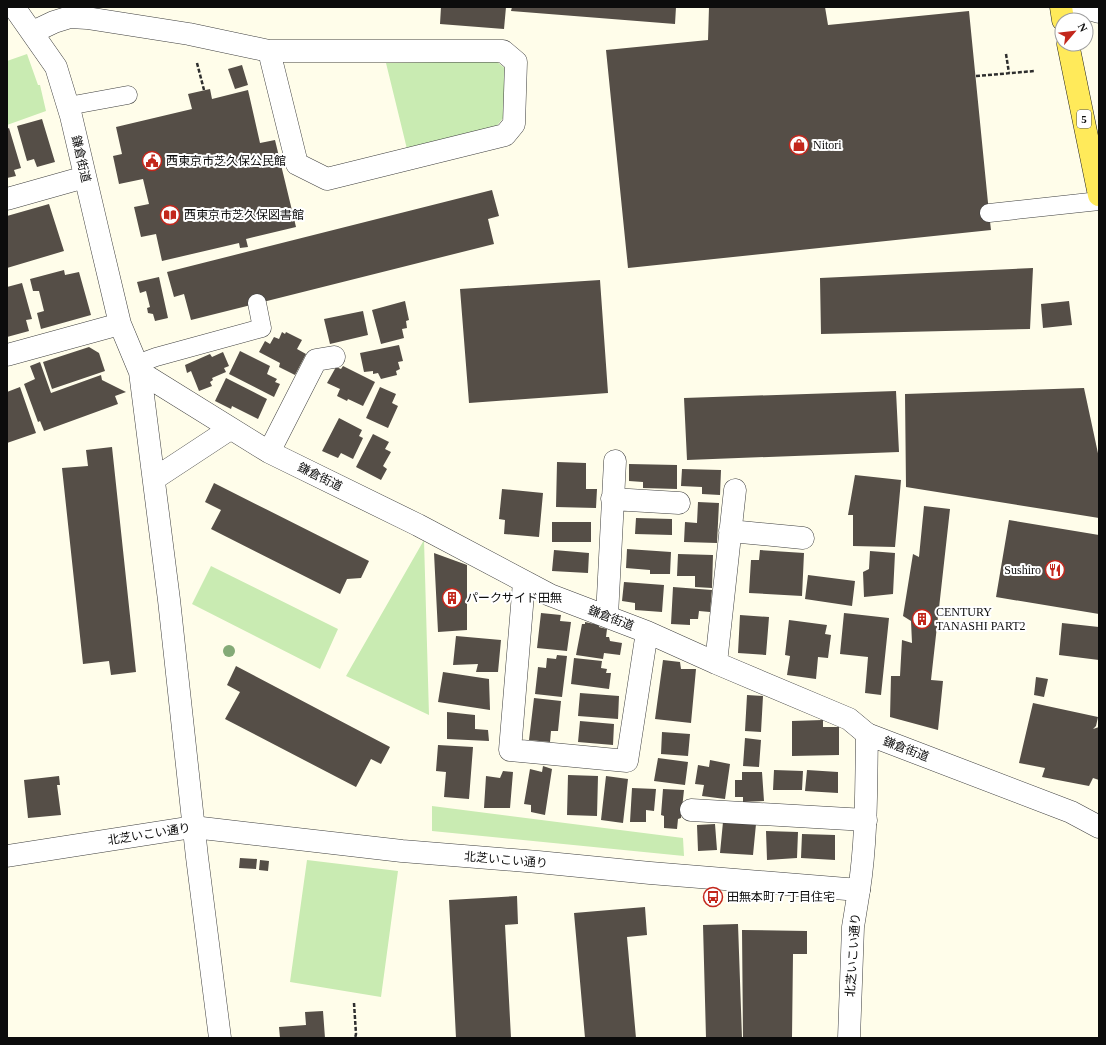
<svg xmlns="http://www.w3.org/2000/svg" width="1106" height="1045" font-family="'Times New Roman','Noto Sans JP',serif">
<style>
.green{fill:#c9ebb2}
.building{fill:#554e47}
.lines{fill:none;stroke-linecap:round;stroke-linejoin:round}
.service-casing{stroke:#3f3f3f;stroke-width:19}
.minor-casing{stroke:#3f3f3f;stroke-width:23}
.tertiary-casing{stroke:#3f3f3f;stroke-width:23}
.primary-casing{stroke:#1d1d1d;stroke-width:23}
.path{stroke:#2e2e2e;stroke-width:2.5;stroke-dasharray:4 2;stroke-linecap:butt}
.service{stroke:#fff;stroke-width:18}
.minor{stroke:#fff;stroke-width:22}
.tertiary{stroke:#fff;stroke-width:22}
.primary{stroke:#ffea5a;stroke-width:22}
.tree{fill:#84aa77}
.labels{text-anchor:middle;stroke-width:4;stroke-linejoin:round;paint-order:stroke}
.shield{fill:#fff;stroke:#555;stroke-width:1}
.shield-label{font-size:11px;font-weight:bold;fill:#0c0c0c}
.poi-label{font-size:12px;fill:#0c0c0c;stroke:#fff;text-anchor:start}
.street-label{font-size:12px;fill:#0c0c0c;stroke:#fff}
</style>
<rect width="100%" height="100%" fill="#fffdea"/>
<!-- green -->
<path class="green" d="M27 54 38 85H40L46 111 7 125V61Z
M496 61 507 70 504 117 495 128 407 149 386 63Z
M424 540 429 715 346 676Z
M211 566 338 629 320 669 192 604Z
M432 806 683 838 684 856 432 831Z
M307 860 398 871 381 997 290 982Z"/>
<!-- building -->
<path class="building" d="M441 7H506L504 29 440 24Z
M512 7H676L675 24 511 11Z
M709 7H825L828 25 969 11 989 213 991 230 628 268 606 50 708 40Z
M242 65 248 85 235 89 228 69Z
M210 89 212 99 248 90 260 143 275 140 296 227 246 239 248 247 240 248 239 243 162 261 156 234 141 237 134 207 149 204 143 179 119 184 113 156 122 154 116 127 192 109 188 94Z
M42 119 55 162 37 167 34 159 27 161 17 126Z
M9 128 21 168 14 170 16 176 7 178V129Z
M492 190 499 216 488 219 494 244 191 320 184 294 174 297 167 272Z
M49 204 64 251 7 268V216Z
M1033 268 1030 329 821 334 820 278Z
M64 270 65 275 79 272 91 315 41 329 37 313 44 311 39 291H33L30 279Z
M159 277 168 318 155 321 153 314 148 313 147 308 150 307 146 291 140 293 137 282Z
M600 280 608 393 469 403 460 289Z
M22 283 32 319 26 320 29 331 7 337V287Z
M405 301 409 320 406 321 407 328 402 329 404 338 381 344 372 310Z
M1069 301 1072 325 1043 328 1041 304Z
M363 311 368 335 330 344 324 319Z
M282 332 285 334 286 332 302 340 297 349 306 354 295 375 279 367 280 363 259 352 265 341 270 344 274 337 279 339Z
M399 345 403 361 398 362 400 369 396 371 397 375 381 379 378 373 373 374V371L364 372 360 353Z
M89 347 99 353 105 371 52 389 43 362Z
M240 351 270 366 267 374 277 379 275 382 280 384 274 397 229 374Z
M223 352 229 366 224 368 226 372 212 378 213 380 210 382 212 386 199 391 191 371 187 373 185 365 210 354 212 357Z
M40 362 51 393 101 375 102 380 126 392 115 396 118 404 44 431 40 421 38 422 24 384 35 379 30 366Z
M343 366 375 382 363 406 348 399 347 401 337 396 340 389 327 383 336 367 341 369Z
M226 378 267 399 258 419 232 406 231 409 215 401Z
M20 387 36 433 7 443V392Z
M380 387 396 394 392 403 398 406 388 428 366 418Z
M1084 388 1099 458V518L906 487 905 394Z
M896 391 899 452 687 460 684 398Z
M339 418 362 430 359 436 363 438 353 459 341 453 338 458 322 451Z
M373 434 389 442 385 449 391 452 383 466 387 469 381 480 356 467Z
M112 447 136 672 111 675 109 661 83 664 62 468 88 466 86 450Z
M557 462 586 463V489H597L596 508 556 507Z
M629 464 677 465V489L643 488V482L629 481Z
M682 469 721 470 720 495 702 494V487L681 486Z
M855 475 901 480 895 547 853 546V515H848Z
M214 483 369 561 361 578 347 579 340 594 211 529 221 510 205 502Z
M502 489 543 493 539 537 504 534 505 520 499 519Z
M698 502 719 503 717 543 684 542 685 522 697 523Z
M924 506 950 509 931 680 943 681 938 730 890 717 891 676H900L902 640 912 643 911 621 903 616 913 554 919 557Z
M636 518 672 519V535L635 534Z
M1009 520 1099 535V614L996 597Z
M552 522H591V542H552Z
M627 549 671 552 670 574H650V570L626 568Z
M554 550 589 553 588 573 552 571Z
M760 550 804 553 802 596 749 593 751 560H759Z
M870 551 895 553 893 594 864 597 863 572 869 569Z
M434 553 467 565V630L438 632Z
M678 554 713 555 712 588 695 587V576H677Z
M808 575 855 581 852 606 805 599Z
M624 582 664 585 662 612 635 610V603L622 601Z
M673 587 712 590 710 612 699 611 698 619H690V625L671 624Z
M541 613 561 615 560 621 571 622 567 651 537 648Z
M844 613 889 618 881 695 865 693 868 657 840 654Z
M740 615 769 617 766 655 738 653Z
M789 620 827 625 825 634 831 635 828 658 818 657 816 679 787 675 790 656 785 655Z
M585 622 599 625V627L607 629 606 637H609L610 641 622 643 620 655 604 653 603 659 576 655 582 624H585Z
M1062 623 1099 627V660L1059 655Z
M456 636 501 640 498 672H476L478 664 453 665Z
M557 655 567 656 562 697 535 694 538 667 546 668 547 658 556 659Z
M574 658 602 661 601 668 607 669 606 673H611L609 689 571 684Z
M663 660 680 662 681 669H696L691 723 655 719Z
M236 666 390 747 381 764 371 759 356 787 225 719 240 692 227 685Z
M443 672 489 679 490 710 438 702Z
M1036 677 1048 679 1044 697 1034 695Z
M580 693 619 696 618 719 578 716Z
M747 695 763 696 761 732 745 731Z
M534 698 561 701 558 731H551L550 742 529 740Z
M1033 703 1098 717 1096 726 1093 729 1099 727V780L1093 778 1089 786 1042 777 1045 768 1019 763Z
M447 712 475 715V729L488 730 489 741 447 739Z
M823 720V727H839V755L792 756V721Z
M580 721 614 724 613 745 578 742Z
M662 732 690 734 688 756 661 754Z
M745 738 761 740 759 767 743 766Z
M438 745 473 747 469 799 444 797 446 772 436 771Z
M658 758 688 762 685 785 654 781Z
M710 760 730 764 725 799 702 796 704 785 695 784 698 765 709 767Z
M543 766 552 769 545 815 531 812V805L524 804 530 769 542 772Z
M774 770 803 771 802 790H773Z
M807 770 838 772V793L805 791Z
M503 771 513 772 510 808H484L486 776 500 778Z
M742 772H762L764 801 743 802V797H735V780H742Z
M568 775 598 776 597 816 567 815Z
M59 776 60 785H57L61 815 28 818 24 780Z
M606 776 628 779 623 823 601 820Z
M632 788 656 789 654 811 646 810V822H630Z
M663 789 684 790 681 818 678 819 677 829 664 828V816L661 815Z
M723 822 756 824 753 855 720 853Z
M715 824 717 850 698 851 697 825Z
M766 831 798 832 797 858 767 860Z
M802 834 835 835V860L801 858Z
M240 858 257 859 256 869 239 868Z
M260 860 269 861 268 871 259 870Z
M517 896 518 924 505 925 511 1038H456L449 900Z
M645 907 647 935 627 937 636 1038H585L574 913Z
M738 924 742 1038H706L703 925Z
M742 930 807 931V954H793L792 1038H743Z
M323 1011 325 1038H280L279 1027 306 1025 305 1012Z"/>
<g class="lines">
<defs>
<path id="service" d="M68 106 128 95
M989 213 1099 201
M137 364 156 357 262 328 257 303"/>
<path id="minor" d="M14 7 56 67 71 116 101 244 120 324 140 372 169 600 197 857 220 1038
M33 32 54 22 70 17 87 18 189 34 269 51H503L516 62 514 124 505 135 327 179 297 164 269 51
M7 199 85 177
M7 355 120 324
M140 372 269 452 418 525 550 595 647 632 716 663 849 719 867 734
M269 452 316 360 334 357
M154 479 230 429
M612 499 679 503
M730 531 803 538
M524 582 510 750 627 761 647 632
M607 616 615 461
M716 663 735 490
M691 810 866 820
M849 1038 853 927 859 890"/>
<path id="tertiary" d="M1082 7 1099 12
M7 856 193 827 402 851 538 862 650 873 859 890C867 838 866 786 867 734L1071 812 1099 827"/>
<path id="primary" d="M1061 7 1063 20
M1068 44 1099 195"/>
</defs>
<!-- service casing -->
<use href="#service" class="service-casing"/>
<!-- minor casing -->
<use href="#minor" class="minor-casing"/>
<!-- tertiary casing -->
<use href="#tertiary" class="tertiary-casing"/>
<!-- primary casing -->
<use href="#primary" class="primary-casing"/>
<!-- path -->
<path class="path" d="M1006 54 1009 73
M197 63 204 90
M976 76 1035 71
M354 1003 356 1034 355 1038"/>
<!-- service -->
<use href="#service" class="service"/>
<!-- minor -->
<use href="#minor" class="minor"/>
<!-- tertiary -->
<use href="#tertiary" class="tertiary"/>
<!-- primary -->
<use href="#primary" class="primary"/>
</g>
<!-- trees -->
<circle class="tree" cx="229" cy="651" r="6"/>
<!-- icons -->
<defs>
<symbol id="shop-ring" viewBox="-11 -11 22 22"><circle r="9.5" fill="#fff" stroke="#c3271c" stroke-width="1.5"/><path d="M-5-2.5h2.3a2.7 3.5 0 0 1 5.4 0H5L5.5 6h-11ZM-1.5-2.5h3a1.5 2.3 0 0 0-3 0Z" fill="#c3271c"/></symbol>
<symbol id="civic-ring" viewBox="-11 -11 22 22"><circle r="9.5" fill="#fff" stroke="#c3271c" stroke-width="1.5"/><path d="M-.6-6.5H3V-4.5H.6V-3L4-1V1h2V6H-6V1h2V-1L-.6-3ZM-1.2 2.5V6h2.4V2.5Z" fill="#c3271c"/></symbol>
<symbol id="library-ring" viewBox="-11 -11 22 22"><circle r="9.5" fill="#fff" stroke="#c3271c" stroke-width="1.5"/><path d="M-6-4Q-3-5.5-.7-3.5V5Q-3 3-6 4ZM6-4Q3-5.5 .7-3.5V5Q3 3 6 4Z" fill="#c3271c"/></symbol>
<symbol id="restaurant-ring" viewBox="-11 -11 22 22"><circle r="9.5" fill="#fff" stroke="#c3271c" stroke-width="1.5"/><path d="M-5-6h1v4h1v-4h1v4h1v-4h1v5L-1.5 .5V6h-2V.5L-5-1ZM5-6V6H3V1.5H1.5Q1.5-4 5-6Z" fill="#c3271c"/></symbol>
<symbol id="building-ring" viewBox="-11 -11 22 22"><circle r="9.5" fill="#fff" stroke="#c3271c" stroke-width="1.5"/><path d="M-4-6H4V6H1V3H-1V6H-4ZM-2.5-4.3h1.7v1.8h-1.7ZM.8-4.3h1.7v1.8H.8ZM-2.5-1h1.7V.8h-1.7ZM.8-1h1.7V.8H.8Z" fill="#c3271c"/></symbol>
<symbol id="bus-ring" viewBox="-11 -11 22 22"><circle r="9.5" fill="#fff" stroke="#c3271c" stroke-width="1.5"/><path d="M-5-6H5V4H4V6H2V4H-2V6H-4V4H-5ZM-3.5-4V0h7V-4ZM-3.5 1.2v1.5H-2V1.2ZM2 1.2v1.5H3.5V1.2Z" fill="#c3271c"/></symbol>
</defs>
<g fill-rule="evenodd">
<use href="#shop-ring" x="788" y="134" width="22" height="22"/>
<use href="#civic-ring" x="141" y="150" width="22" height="22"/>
<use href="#library-ring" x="159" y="204" width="22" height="22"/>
<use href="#restaurant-ring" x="1044" y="559" width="22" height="22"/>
<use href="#building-ring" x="441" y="587" width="22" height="22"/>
<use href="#building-ring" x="911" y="608" width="22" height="22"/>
<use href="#bus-ring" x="702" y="886" width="22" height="22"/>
</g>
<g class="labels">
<!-- shield labels -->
<rect class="shield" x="1077" y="110" width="14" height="18" rx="3"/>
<g class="shield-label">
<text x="1084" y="123">5</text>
</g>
<!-- poi labels -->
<g class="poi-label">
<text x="813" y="149">Nitori</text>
<text x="166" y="165">西東京市芝久保公民館</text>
<text x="184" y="219">西東京市芝久保図書館</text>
<text x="1041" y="574" text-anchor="end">Sushiro</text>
<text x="466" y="602">パークサイド田無</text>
<text x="936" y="616">CENTURY<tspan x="936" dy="14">TANASHI PART2</tspan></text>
<text x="727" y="901">田無本町７丁目住宅</text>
</g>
<!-- street labels -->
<g class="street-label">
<text transform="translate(81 159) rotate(77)" y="4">鎌倉街道</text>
<text transform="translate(320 477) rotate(26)" y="4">鎌倉街道</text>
<text transform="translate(611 618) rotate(21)" y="4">鎌倉街道</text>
<text transform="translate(906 749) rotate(21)" y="4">鎌倉街道</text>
<text transform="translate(149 834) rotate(-9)" y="4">北芝いこい通り</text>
<text transform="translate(506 860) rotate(5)" y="4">北芝いこい通り</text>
<text transform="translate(853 955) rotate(-86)" y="4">北芝いこい通り</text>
</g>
</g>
<!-- border -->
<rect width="1106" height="1045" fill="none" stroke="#0c0c0c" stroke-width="16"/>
<!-- north arrow -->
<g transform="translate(1074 32) rotate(62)"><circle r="19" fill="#ffffff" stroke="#9e9e9e"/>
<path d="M0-3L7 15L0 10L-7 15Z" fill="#c3271c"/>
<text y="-6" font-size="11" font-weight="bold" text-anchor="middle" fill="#0c0c0c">N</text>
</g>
</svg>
